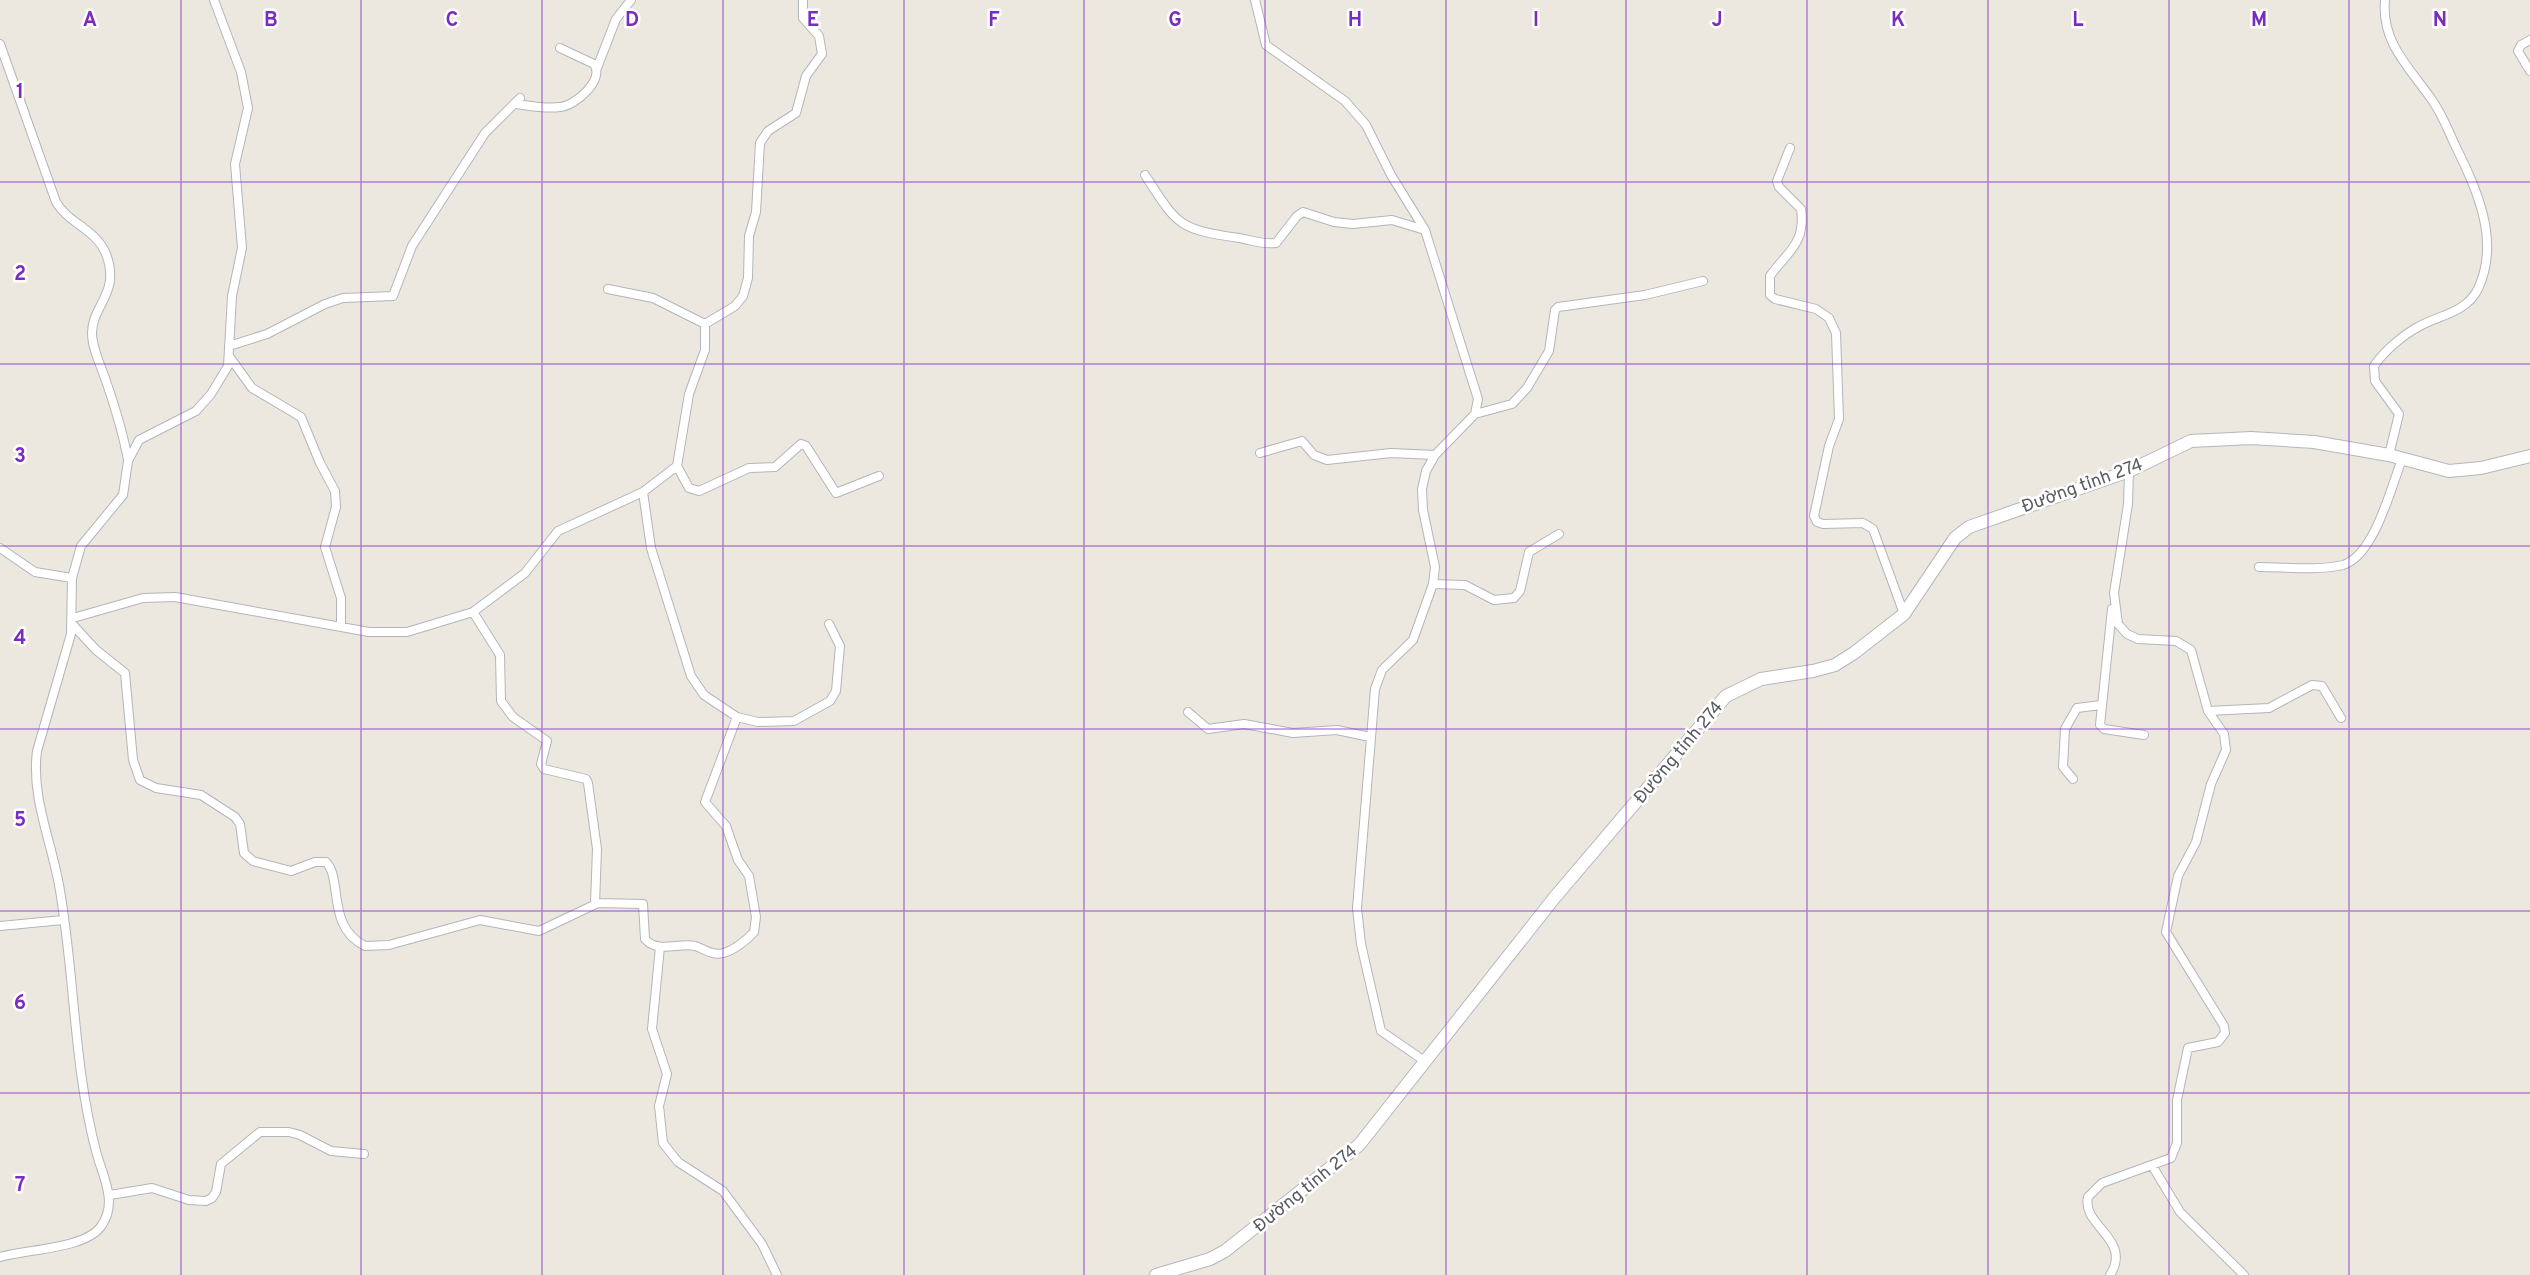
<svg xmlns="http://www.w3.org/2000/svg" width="2530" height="1275" font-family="Overpass,sans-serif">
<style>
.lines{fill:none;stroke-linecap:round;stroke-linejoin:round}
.street-casing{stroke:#b2b6ba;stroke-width:10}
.secondary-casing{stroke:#b3b7bd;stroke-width:14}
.street{stroke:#fff;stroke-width:8}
.secondary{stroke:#fff;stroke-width:12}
.grid{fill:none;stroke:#7b2cbf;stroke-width:1.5;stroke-opacity:0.55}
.labels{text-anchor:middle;stroke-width:5;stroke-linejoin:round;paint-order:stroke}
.street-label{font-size:18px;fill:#585c61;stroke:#fff}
.grid-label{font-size:20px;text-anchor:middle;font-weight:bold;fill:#7b2cbf;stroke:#fff;stroke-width:5;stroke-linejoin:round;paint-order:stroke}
</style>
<rect width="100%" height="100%" fill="#ece8df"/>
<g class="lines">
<defs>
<path id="street" d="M1255 0 1266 45 1345 101 1366 125 1391 175 1425 230 1478 399 1475 414 1435 455 1426 471 1422 489 1423 510 1435 567 1433 584 1413 640 1382 670 1375 689 1357 908 1361 944 1381 1031 1426 1062
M2385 0C2381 43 2410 68 2432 100 2442 114 2448 130 2455 145 2476 188 2501 240 2478 289 2466 313 2439 315 2418 327 2403 335 2383 352 2374 366L2375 381 2399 414 2389 455
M2530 40 2521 45 2518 51 2530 71
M0 44 56 202C69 224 96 229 106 254 121 293 92 305 92 333 92 348 101 366 106 381 115 407 123 433 128 460
M597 68 616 19 631 0
M517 104C531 106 546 109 560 107 575 106 605 80 594 64L560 48
M1790 148 1777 181 1779 187 1801 209C1806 244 1787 252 1770 276V295L1775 299 1816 309 1829 318 1836 333 1839 419 1829 446 1814 516 1817 522 1823 524 1863 523 1873 529 1904 614
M1145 175C1178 226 1178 229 1239 238 1251 240 1264 245 1276 243L1297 216 1303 212 1334 222 1353 224 1392 220 1425 230
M608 289 653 298 705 324
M229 346 267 334 325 304 343 298 393 296 412 246 485 133 520 98
M229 356 252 388 301 417 320 463 335 491 336 507 325 547 341 598V627
M1475 414 1512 404 1527 388 1549 351 1555 310 1558 307 1645 295 1703 281
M1260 453 1302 441 1314 455 1327 460 1391 453 1435 455
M677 466 689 488 699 491 749 468 775 467 801 444 806 446 836 493 879 476
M643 492 651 548 691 676 704 695 737 717 758 722 794 721 830 701 836 691 840 646 829 624
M0 548 35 572 72 578
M2259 567C2285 567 2317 571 2343 565 2374 556 2391 488 2402 459
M1433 584 1465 585 1494 600 1514 598 1520 591 1529 552 1559 534
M2112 609 2100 725 2104 729 2144 735
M473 612 500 655 501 701 513 717 547 741 541 764 544 769 586 779 588 783 597 849 595 904
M73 618 143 598 175 597 369 632H407L473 612 525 573 558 531 643 492 677 466 689 394 705 350V324L735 306 743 296 748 278 749 236 756 212 760 143 768 131 796 113 806 76 822 54 819 36 803 18V0
M73 625 96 650 125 673 133 760 140 780 156 788 201 795 235 817 240 824 244 853 253 861 291 871 315 862H326C343 879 326 927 365 946L389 945 480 920 539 931 598 903 643 904 645 939C658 954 679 942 695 946 705 949 712 956 723 953 733 951 747 940 754 932L756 917 749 876 738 860 726 826 705 802 737 717
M2208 711 2269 708 2312 685 2322 686 2341 718
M1188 712 1208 729 1244 724 1293 733 1337 730 1370 737
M2073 779 2063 767 2065 729 2077 708 2101 705
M0 926 63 920
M660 947 652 1029 667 1074 659 1106 663 1143 678 1162 723 1191 762 1244 777 1275
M2153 1167 2180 1212 2244 1275
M110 1195 152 1188 189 1200 206 1201 212 1198 216 1192 221 1164 260 1132H289L300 1135 331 1151 364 1154
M0 1257C27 1249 87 1249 102 1225 118 1201 102 1175 96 1151 73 1064 75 973 59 885 51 840 31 797 37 751L71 634 72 578 81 546 123 495 128 461 139 440 196 411 211 394 228 366 232 296 242 248 235 164 248 108 241 72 214 0
M2110 1275C2133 1239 2081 1226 2088 1197L2102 1183 2171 1158 2177 1143V1100L2188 1048 2218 1042 2225 1033 2224 1026 2166 932 2178 876 2196 842 2211 784 2226 750 2224 734 2208 711 2191 650 2176 641 2138 639 2127 634 2118 624 2114 593 2128 504 2129 471"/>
<path id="secondary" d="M1156 1275 1210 1259 1225 1251 1359 1145 1555 897 1726 696 1761 679 1813 671 1835 665 1854 653 1904 614 1955 538 1969 527 2129 471 2191 441 2251 438 2314 442 2389 455 2449 471 2481 468 2530 456"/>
</defs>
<!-- street casing -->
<use href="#street" class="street-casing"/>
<!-- secondary casing -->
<use href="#secondary" class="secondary-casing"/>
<!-- street -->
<use href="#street" class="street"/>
<!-- secondary -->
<use href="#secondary" class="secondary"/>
</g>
<!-- grid -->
<path class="grid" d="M181 0V1275M361 0V1275M542 0V1275M723 0V1275M904 0V1275M1084 0V1275M1265 0V1275M1446 0V1275M1626 0V1275M1807 0V1275M1988 0V1275M2169 0V1275M2349 0V1275M0 182H2530M0 364H2530M0 546H2530M0 729H2530M0 911H2530M0 1093H2530"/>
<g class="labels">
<!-- street labels -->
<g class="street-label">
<text transform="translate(2082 485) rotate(-20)" y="6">Đường tỉnh 274</text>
<text transform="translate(1678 752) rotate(-50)" y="6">Đường tỉnh 274</text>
<text transform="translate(1305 1188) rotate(-39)" y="6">Đường tỉnh 274</text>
</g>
</g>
<g class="grid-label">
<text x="90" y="26">A</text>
<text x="271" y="26">B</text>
<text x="452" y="26">C</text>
<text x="632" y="26">D</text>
<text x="813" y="26">E</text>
<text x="994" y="26">F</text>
<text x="1175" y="26">G</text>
<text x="1355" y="26">H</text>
<text x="1536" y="26">I</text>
<text x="1717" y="26">J</text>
<text x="1898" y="26">K</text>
<text x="2078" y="26">L</text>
<text x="2259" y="26">M</text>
<text x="2440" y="26">N</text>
<text x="20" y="98">1</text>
<text x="20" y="280">2</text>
<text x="20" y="462">3</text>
<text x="20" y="644">4</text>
<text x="20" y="826">5</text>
<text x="20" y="1009">6</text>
<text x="20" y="1191">7</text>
</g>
</svg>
